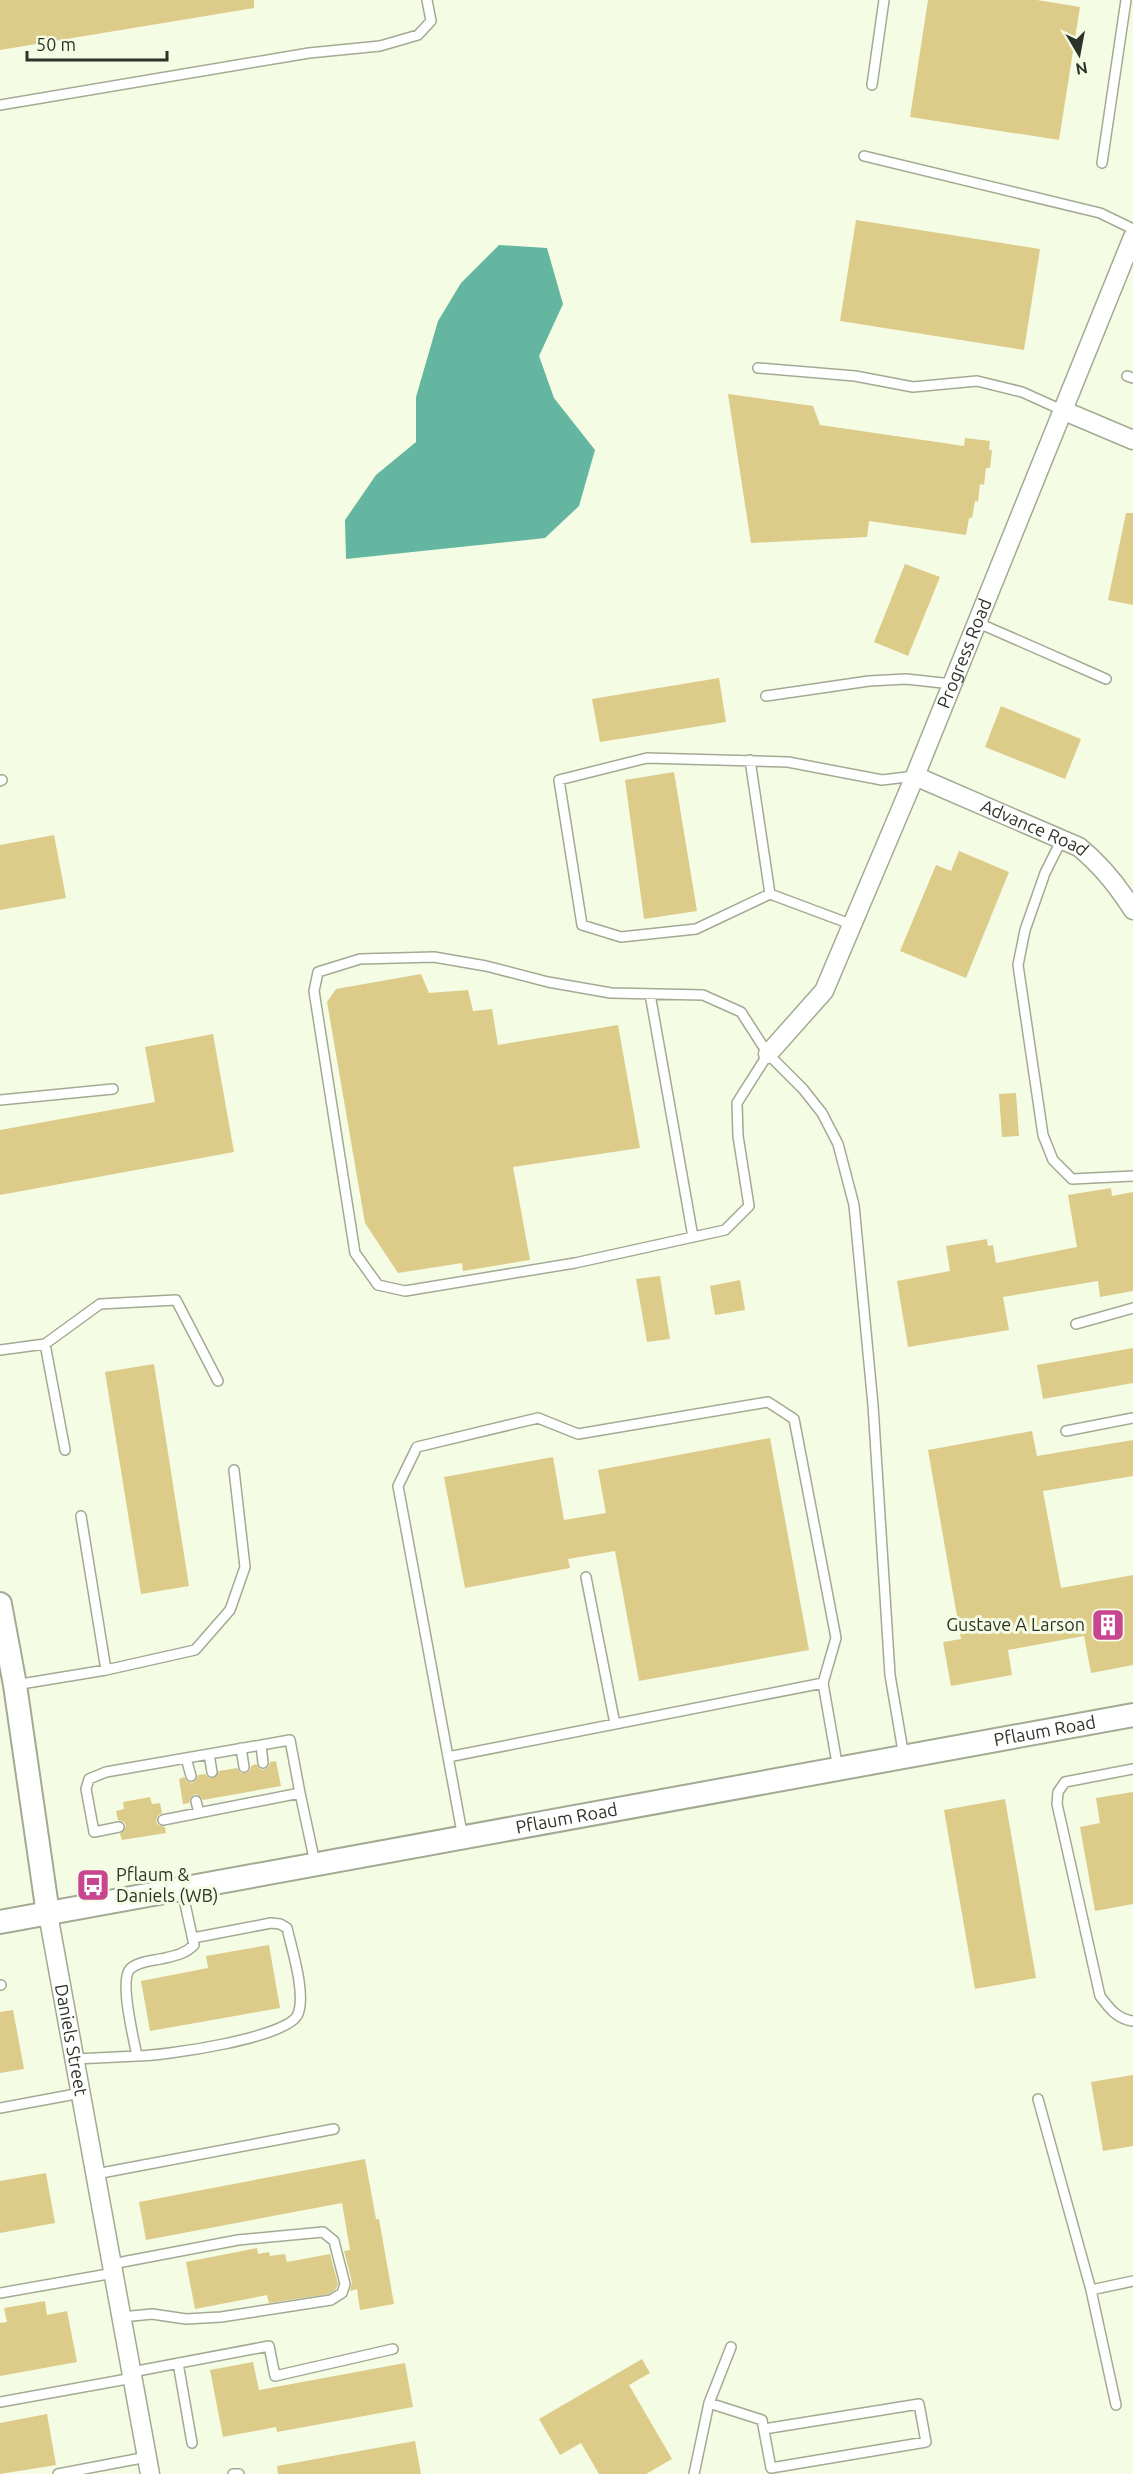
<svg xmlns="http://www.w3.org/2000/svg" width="1133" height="2474" font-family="Ubuntu,sans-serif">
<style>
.water{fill:#64b6a0}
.building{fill:#ddcb8a}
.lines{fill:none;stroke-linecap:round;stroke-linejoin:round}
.service-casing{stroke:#a2aa93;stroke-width:12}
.minor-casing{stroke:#a2aa93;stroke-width:21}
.tertiary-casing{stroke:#a2aa93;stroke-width:26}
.service{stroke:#fff;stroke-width:9}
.minor{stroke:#fff;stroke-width:18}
.tertiary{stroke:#fff;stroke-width:22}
.labels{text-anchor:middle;stroke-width:6;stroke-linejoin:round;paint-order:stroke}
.street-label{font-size:18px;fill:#2f3229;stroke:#f4fce4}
.poi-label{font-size:18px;fill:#2f3229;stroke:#f4fce4;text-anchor:end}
</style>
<rect width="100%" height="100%" fill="#f4fce4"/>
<!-- water -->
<path class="water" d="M499 245 547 248 563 304 539 356 554 398 595 450 579 506 545 538 346 559 345 520 376 475 416 442V397L438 321 461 283Z"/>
<!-- building -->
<path class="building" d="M0 0H254V8L0 50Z
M928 0H1037L1080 7 1059 140 910 117Z
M856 220 1040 249 1024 350 840 321Z
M728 394 813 406 820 425 964 446 965 438 990 441 989 450H992L990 468H986L984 485 980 484 978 502 975 501 972 518H969L966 535 869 521 867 537 751 543Z
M1126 513H1133V605L1108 600Z
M905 564 940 577 908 656 874 642Z
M719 678 726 722 600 742 592 699Z
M1001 706 1081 739 1065 779 985 747Z
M674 772 697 911 644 919 625 780Z
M54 835 66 898 0 910V845Z
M959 851 1009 872 966 978 900 951 936 865 951 871Z
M421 974 429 993 468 990 473 1011 492 1009 498 1045 618 1025 640 1148 513 1167 530 1260 463 1271 462 1263 398 1273 365 1223 327 1002 336 989Z
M213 1034 234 1152 0 1195V1130L155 1102 145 1047Z
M1016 1093 1019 1136 1002 1137 999 1094Z
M1111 1188 1112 1196 1133 1192V1291L1100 1297 1098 1281 1003 1297 1009 1330 908 1347 897 1281 950 1271 946 1246 987 1239 988 1246 993 1245 996 1263 1077 1247 1068 1195Z
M660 1276 670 1339 647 1342 636 1279Z
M740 1280 745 1310 715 1315 710 1286Z
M1133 1348V1383L1043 1399 1037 1365Z
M154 1364 189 1586 141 1594 105 1372Z
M1032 1431 1037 1456 1133 1440V1476L1043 1491 1061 1588 1133 1575V1665L1091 1673 1084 1636 1008 1650 1012 1675 951 1686 943 1642 961 1639 928 1450Z
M770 1438 809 1650 639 1681 615 1551 568 1559 570 1568 465 1588 444 1477 553 1457 564 1520 606 1513 598 1470Z
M276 1761 281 1786 203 1800 200 1796 195 1794 191 1797 189 1803 183 1804 179 1779 184 1777 187 1781 192 1783 196 1780 198 1775 205 1774 209 1778H214L219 1771 237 1768 241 1773H246L250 1770 251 1766 256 1764 260 1769 264 1770 269 1766 270 1762Z
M1133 1792V1904L1095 1911 1080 1827 1100 1823 1096 1798Z
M150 1797 152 1804 160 1803 162 1813 158 1815 156 1821 158 1825 165 1827 166 1833 122 1840 120 1834 126 1826 124 1822 118 1820 116 1811 124 1809 123 1802Z
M1005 1799 1036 1978 975 1989 944 1810Z
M269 1945 280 2008 150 2031 141 1981 208 1968 206 1956Z
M13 2010 24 2069 0 2073V2012Z
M1133 2075V2146L1103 2151 1091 2082Z
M365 2159 376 2219H379L394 2304 360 2310 357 2289 350 2291 352 2282 344 2251 350 2250 342 2203 146 2240 139 2202Z
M46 2173 55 2223 0 2233V2181Z
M257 2248 258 2254 269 2252 270 2256 285 2254 287 2262 330 2254 338 2284 336 2289 329 2294 269 2303 267 2295 195 2309 186 2262Z
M45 2301 47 2315 67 2311 77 2362 0 2376V2323L7 2322 4 2308Z
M642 2359 650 2373 629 2385 672 2459 646 2474H599L581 2443 560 2455 539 2419Z
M253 2362 259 2390 405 2363 413 2407 277 2432 276 2427 223 2437 210 2370Z
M47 2414 56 2465 0 2474V2423Z
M415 2441 421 2474H278L277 2466Z"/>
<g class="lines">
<defs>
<path id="service" d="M872 85 884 0
M0 105 309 53 380 46 418 35 431 21 427 0
M864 156 1100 213 1133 229
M1102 163 1126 0
M758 368 855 376 913 387 977 381 1022 392 1062 410
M1127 376 1133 378
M976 622 1106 679
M766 696 869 681 906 679 952 684
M750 760 770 894
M0 781 2 780
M1062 839 1045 873 1025 930 1018 965 1043 1135 1053 1160 1072 1179 1133 1176
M853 925 770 894 696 929 621 937 582 925 559 780 647 758 788 762 882 780 915 776
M650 994 693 1237
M768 1054 737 1103 738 1136 749 1206 725 1230 575 1263 405 1291 378 1285 355 1253 314 991 318 972 360 959 434 957 486 966 548 982 611 993 703 995 741 1012 768 1054 803 1089 822 1113 838 1144 854 1205 873 1405 890 1675 904 1757
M0 1100 113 1089
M1076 1324 1133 1308
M45 1344 65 1450
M0 1350 45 1344 100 1304 176 1300 218 1381
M1066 1431 1133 1418
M81 1516 106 1670
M586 1577 615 1724
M15 1685 106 1670 195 1650 230 1610 245 1567 234 1470
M261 1745 263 1763
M241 1748 244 1767
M209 1754 212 1772
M448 1757 823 1683
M186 1758 191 1776
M1133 1769 1065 1782 1058 1792 1057 1804 1100 1996C1109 2008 1117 2019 1133 2021
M300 1793 315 1863
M196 1801 199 1813
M119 1827 94 1832 86 1789 89 1779 106 1772 290 1740 300 1793 163 1820
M463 1838 398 1486 417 1447 538 1418 578 1434 768 1402 794 1419 836 1638 823 1683 838 1769
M182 1890 194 1945C184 1955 173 1956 160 1959 151 1961 137 1962 130 1969 119 1981 134 2040 137 2056 163 2056 289 2038 298 2014 306 1993 292 1950 287 1928L280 1924 271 1923 193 1938
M0 1985H1
M75 2059 137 2056
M1038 2099 1091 2290 1116 2405
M0 2108 81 2093
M96 2174 334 2129
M112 2264 238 2240 323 2232 334 2241 345 2284 342 2293 331 2300 221 2317 186 2319 152 2314 122 2317
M1091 2290 1133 2281
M0 2293 114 2273
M178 2363 192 2443
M132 2372 269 2346 275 2376 393 2349
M0 2402 133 2378
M709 2403 762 2420 771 2468 926 2442 919 2404 764 2429
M58 2474 147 2457
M233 2474H239
M694 2474 709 2403 731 2347"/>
<g id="minor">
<path d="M1062 410 1133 440"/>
<path id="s1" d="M915 776 1079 847C1101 865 1118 886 1133 910"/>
<path id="s2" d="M768 1054 824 991 915 776 1133 237"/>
<path id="s3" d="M48 1914 150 2474"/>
</g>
<g id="tertiary">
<path d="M0 1604 15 1685 48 1914"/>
<path id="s4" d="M0 1922 1133 1715"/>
</g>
</defs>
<!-- service casing -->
<use href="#service" class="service-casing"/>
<!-- minor casing -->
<use href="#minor" class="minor-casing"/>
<!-- tertiary casing -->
<use href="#tertiary" class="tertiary-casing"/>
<!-- service -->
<use href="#service" class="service"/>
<!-- minor -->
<use href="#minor" class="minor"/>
<!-- tertiary -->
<use href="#tertiary" class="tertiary"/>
</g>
<!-- icons -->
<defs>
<symbol id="building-square" viewBox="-11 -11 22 22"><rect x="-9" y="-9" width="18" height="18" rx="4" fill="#c7468f" stroke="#f4fce4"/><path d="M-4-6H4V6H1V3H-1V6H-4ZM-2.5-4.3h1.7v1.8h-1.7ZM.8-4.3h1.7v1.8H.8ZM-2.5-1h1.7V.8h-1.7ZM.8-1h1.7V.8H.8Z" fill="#fff"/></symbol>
<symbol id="bus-square" viewBox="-11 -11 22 22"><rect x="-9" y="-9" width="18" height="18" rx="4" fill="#c7468f" stroke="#f4fce4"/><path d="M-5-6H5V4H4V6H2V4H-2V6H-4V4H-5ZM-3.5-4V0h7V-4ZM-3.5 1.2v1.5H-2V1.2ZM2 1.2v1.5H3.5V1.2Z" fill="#fff"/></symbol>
</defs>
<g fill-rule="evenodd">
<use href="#building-square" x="1089" y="1606" width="38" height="38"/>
<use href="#bus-square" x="74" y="1866" width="38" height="38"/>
</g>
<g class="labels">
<!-- street labels -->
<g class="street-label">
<text dy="6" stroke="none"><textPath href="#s2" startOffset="450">Progress Road</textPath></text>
<text dy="6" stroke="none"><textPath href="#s1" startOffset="130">Advance Road</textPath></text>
<text dy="6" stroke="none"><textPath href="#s4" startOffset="1062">Pflaum Road</textPath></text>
<text dy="6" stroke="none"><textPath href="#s4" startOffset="576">Pflaum Road</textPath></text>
<text dy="6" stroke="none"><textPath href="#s3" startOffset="128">Daniels Street</textPath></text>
</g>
<!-- poi labels -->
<g class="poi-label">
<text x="1085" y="1631">Gustave A Larson</text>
<text x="116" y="1881" text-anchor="start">Pflaum &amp;<tspan x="116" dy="21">Daniels (WB)</tspan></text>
</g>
</g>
<!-- north arrow -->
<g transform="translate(1079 54) rotate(170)" stroke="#f4fce4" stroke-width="4.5" paint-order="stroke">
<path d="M0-4.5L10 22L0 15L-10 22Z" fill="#2f3229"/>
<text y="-9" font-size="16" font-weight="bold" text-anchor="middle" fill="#2f3229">N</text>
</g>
<!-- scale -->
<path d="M27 51v9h140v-9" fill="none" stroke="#2f3229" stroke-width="3"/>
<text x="36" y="51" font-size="18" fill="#2f3229" stroke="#f4fce4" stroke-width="4.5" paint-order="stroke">50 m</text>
</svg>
